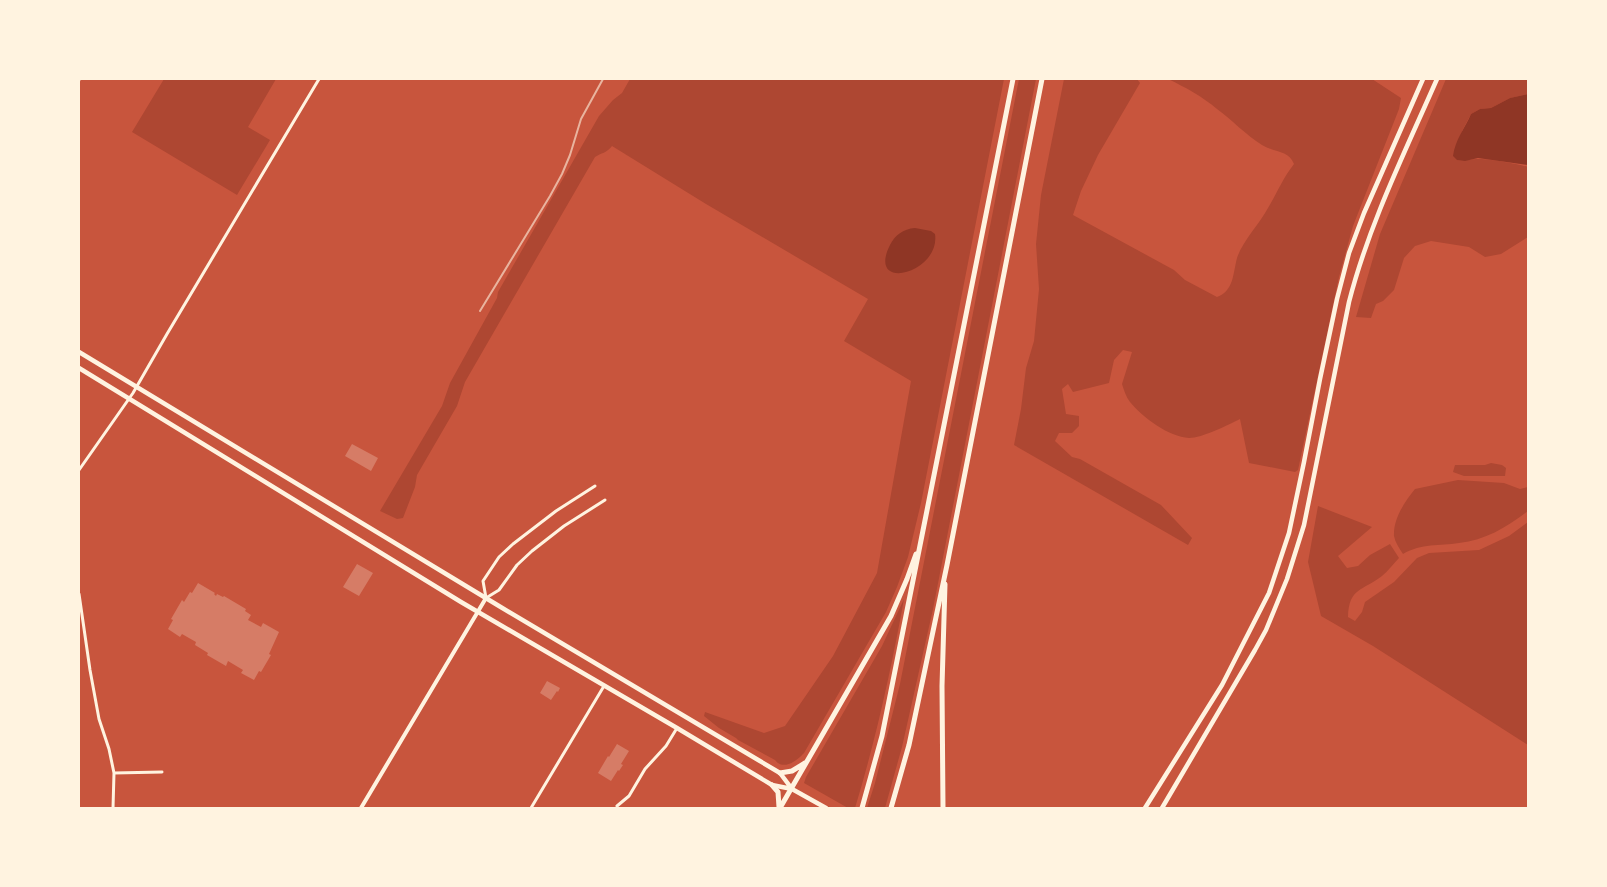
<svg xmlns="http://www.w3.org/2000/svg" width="1607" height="887" font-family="Overpass,sans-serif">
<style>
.green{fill:#ae4732}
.water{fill:#8f3625}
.building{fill:#d67c66}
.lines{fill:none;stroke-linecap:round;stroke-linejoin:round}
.minor{stroke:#fff3e0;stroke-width:3}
.tertiary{stroke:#fff3e0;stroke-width:4}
.secondary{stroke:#fff3e0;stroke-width:4.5}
.motorway{stroke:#fff3e0;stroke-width:5}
.rail{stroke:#e9b49f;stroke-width:2}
</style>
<rect width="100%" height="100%" fill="#c8553d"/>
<!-- green -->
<path class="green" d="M164 79H276L248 127 270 140 237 195 132 132Z
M630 79H1004L921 503 908 557 897 587 886 612 804 753C797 761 783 771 775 760L738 740 736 738 719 728 704 716 705 712 764 733 785 726 833 656 877 573 911 381 844 341 868 299 706 204 612 146C607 153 601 153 595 157L465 382 457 406 417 475 415 487 403 518 397 519 380 511 442 406 450 383 497 298 498 292 599 116 613 100 622 93Z
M1019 79H1036L933 609 902 747 885 808H867L875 783 900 684Z
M1064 79H1137L1140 83 1098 155 1081 191 1073 215 1174 270 1185 280 1217 297C1234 291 1233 273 1237 258 1242 242 1260 223 1268 208 1277 193 1283 178 1294 164 1289 150 1273 152 1262 145 1246 135 1232 120 1217 109 1203 97 1185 87 1168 79H1372L1401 98 1399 109 1353 226 1339 277 1298 470 1295 472 1249 463 1240 419C1228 425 1202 438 1189 438 1169 437 1142 417 1130 402 1126 397 1124 390 1122 384L1132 352 1123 350 1114 360 1109 383 1073 392 1068 384 1062 389 1066 414 1079 416V426L1072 433H1059L1055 441 1072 457 1080 459 1161 505 1192 538 1188 545 1014 445 1021 409 1026 368 1034 341 1039 289 1036 244 1041 195Z
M1446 79H1528V94L1510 98 1491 108 1480 109 1471 114 1462 131 1457 160C1465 161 1470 159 1477 159 1486 158 1519 164 1528 167V237L1501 254 1485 257 1469 247 1431 241 1415 246 1404 258 1394 290 1383 301 1376 304 1371 318 1356 317 1380 234Z
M1491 463 1502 465 1506 468 1505 476H1464L1453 472 1455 465H1485Z
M1458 480 1504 483 1520 489 1528 487V511C1507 527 1486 540 1459 543 1439 546 1422 543 1403 554 1399 548 1395 542 1394 536 1393 519 1405 501 1415 489Z
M1318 506 1372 527 1338 556 1347 568 1358 566 1370 555 1390 544 1399 558C1393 564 1388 571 1382 576 1363 591 1349 587 1348 617L1355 621 1362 612 1365 602 1394 582 1417 558 1429 553 1479 550 1509 536 1528 522V745L1373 646 1321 616 1308 562Z
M904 599C891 670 876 739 855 808H848L804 783 806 777 882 646Z"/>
<!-- water -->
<path class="water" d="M1528 94V165L1478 158 1465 161 1457 160 1453 156C1455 140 1465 128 1471 114L1480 109 1491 108 1510 98Z
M915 228 931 231 935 234C941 273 866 293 890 245 895 235 903 229 915 228Z"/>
<!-- building -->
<path class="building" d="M352 444 378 458 371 471 345 456Z
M357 564 373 573 359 596 343 587Z
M198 583 215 593 214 594 216 596 217 594 223 597 224 596 246 609 245 611 251 615 248 620 261 627 263 623 279 632 269 654 271 655 261 672 259 671 254 680 241 673 243 670 228 661 226 666 207 655 208 653 195 645 196 642 182 634 180 637 168 629 173 620 171 619 182 600 184 602 190 592 192 593Z
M547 681 560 688 558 692 557 691 551 700 540 693Z
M617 744 629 751 621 764 623 765 619 771 618 770 611 781 598 773 608 756 609 757Z"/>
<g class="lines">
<!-- minor -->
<path class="minor" d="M79 80V79
M79 470 133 393 167 334 319 79
M595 486 556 511 513 544 499 557 483 581 486 598 499 590 517 565 532 551 564 526 605 500
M79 594 90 670 99 719 109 749 114 773 113 808
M114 773 162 772
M617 806 629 796 645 769 666 746 677 728
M531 808 604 686"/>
<!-- tertiary -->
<path class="tertiary" d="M361 808 486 598"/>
<!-- secondary -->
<path class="secondary" d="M79 352 499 606 780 773 792 789
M79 368 461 602 677 728 772 785 792 789 826 808
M1145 808 1222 685 1269 593 1289 533 1304 462 1320 379 1337 299 1349 253 1364 213 1423 79
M1162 808 1255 650 1266 630 1287 579 1304 525 1349 302C1369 224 1405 152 1437 79"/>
<!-- motorway -->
<path class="motorway" d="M780 773 792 771 805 763
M772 785 778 792 779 807
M780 808 891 616 907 579 916 554
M862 808 882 736 1013 79
M891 808 909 745 947 565 1042 79
M943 808 942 686 945 584"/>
<!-- rail -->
<path class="rail" d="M480 311 550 196 562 174 570 155 581 119 603 79"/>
</g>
<!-- border -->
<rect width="1607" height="887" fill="none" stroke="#fff3e0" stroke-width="160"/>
</svg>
